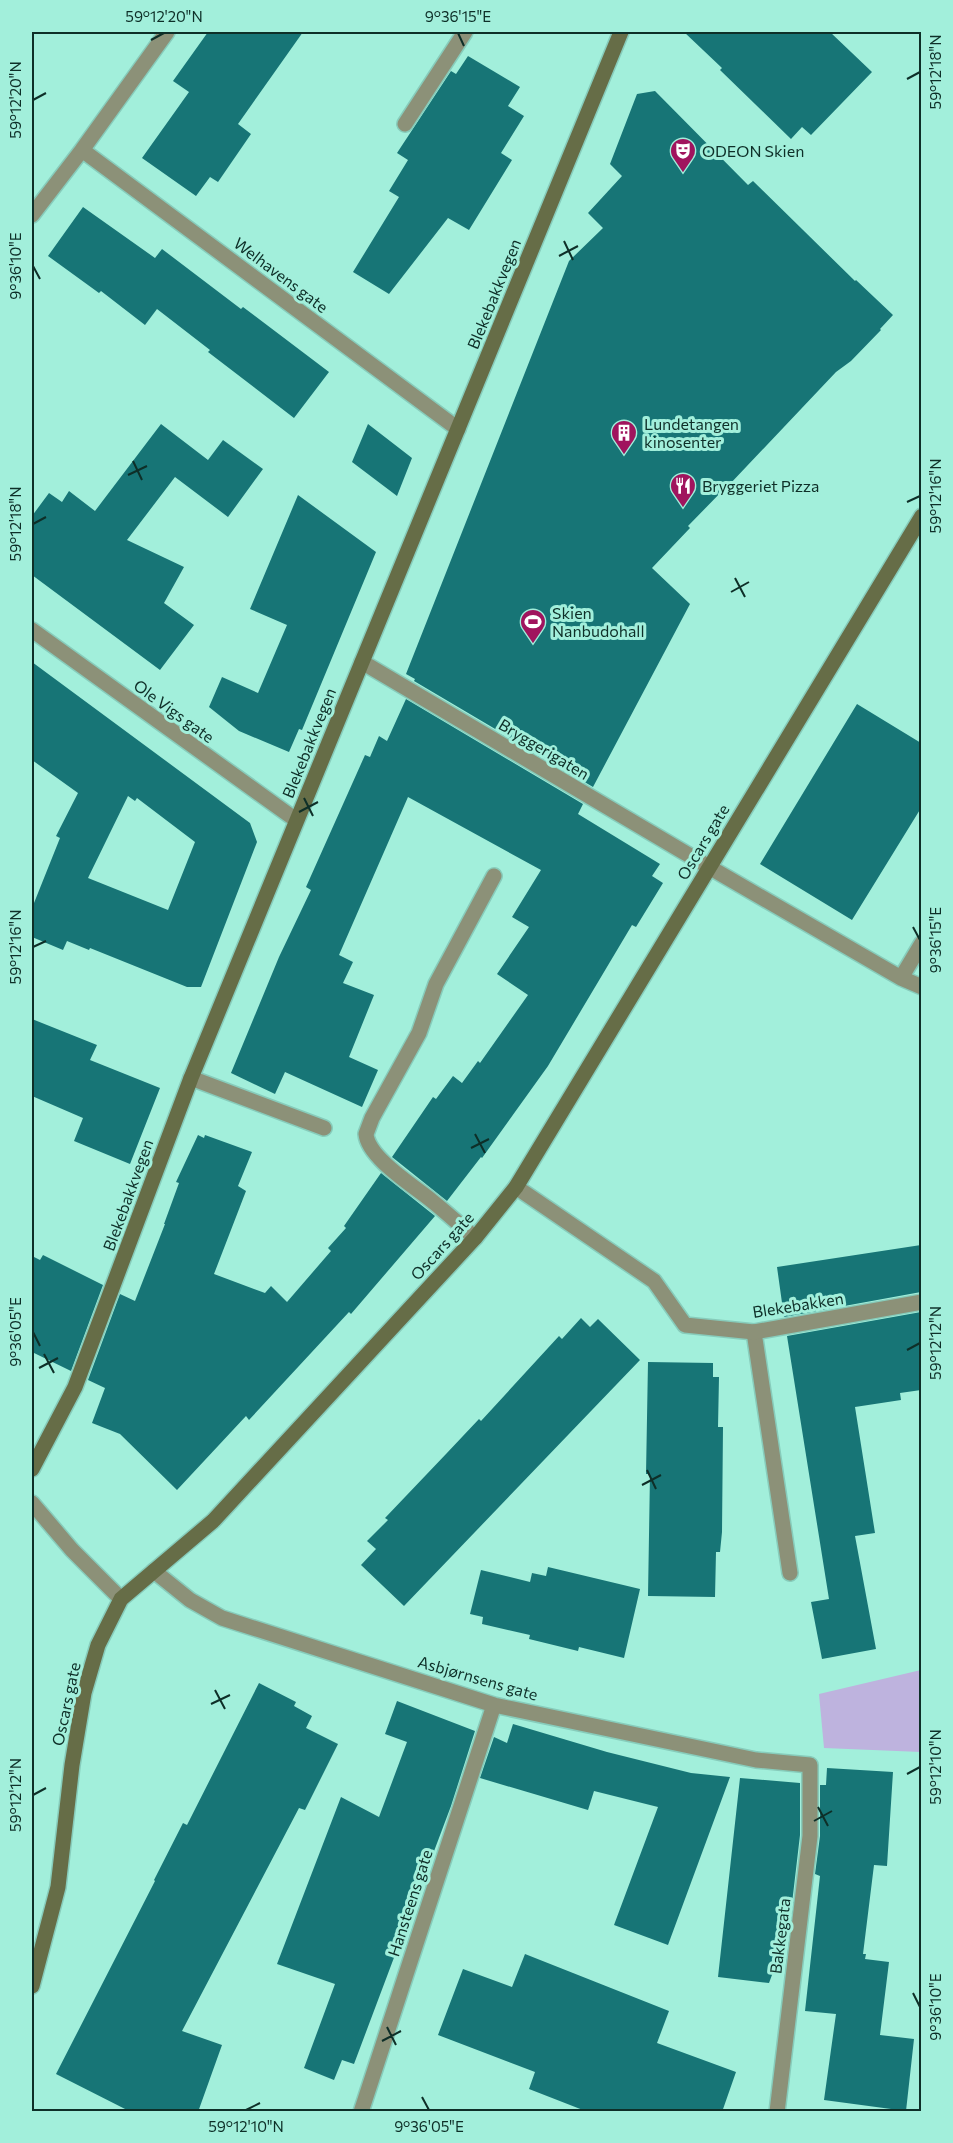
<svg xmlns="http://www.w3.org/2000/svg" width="953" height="2143" font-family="Commissioner,sans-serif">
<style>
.green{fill:#beb3de}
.building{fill:#177576;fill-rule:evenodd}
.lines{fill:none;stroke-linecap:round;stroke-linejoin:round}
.lane-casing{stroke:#87ccbb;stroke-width:18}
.street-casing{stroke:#87ccbb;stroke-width:18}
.secondary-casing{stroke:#87ccbb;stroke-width:18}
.lane{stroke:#8c9178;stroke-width:15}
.street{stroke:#8c9178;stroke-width:15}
.secondary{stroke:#666d47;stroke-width:15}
.ticks{fill:none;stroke:#0e2f28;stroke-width:2}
.labels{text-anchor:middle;stroke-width:6;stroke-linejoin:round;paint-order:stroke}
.poi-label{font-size:16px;fill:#0e2f28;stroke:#a2efdb;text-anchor:start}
.street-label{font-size:16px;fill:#0e2f28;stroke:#a2efdb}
.neatline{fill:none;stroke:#0e2f28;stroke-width:2}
.ticks-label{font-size:15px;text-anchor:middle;fill:#0e2f28}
</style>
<rect width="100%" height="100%" fill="#a2efdb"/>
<!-- green -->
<path class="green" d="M921 1670V1752L824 1748 819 1694Z"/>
<!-- building -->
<path class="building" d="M208 32H303L238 124 251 134 218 182 210 177 196 196 142 158 189 92 173 81Z
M684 32H830L872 72 811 135 802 127 791 139 720 70 722 68Z
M468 56 520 87 508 106 524 116 501 153 512 160 469 230 448 218 389 294 353 272 399 197 389 191 408 160 397 153 451 71 456 74Z
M655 91 748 185 753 181 855 281 856 280 893 315 880 329 881 330 851 361 836 372 729 485H728L688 526 690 528 652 568 690 604 593 787 414 681 415 679 406 674 569 261 603 228 588 213 622 176 610 164 637 94Z
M83 207 155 258 162 249 241 309 243 307 329 372 294 418 208 352 210 350 157 309 145 325 101 291 99 293 48 256Z
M161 424 208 460 223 440 263 469 228 517 175 477 127 540 184 567 164 603 194 625 160 670 32 575V516L49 493 62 502 69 491 95 511Z
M368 424 412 458 397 496 352 462Z
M298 495 376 552 302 730 299 729 289 752 239 731 209 707 222 677 258 693 287 625 250 609Z
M32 662 250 823 257 842 201 987H187L90 948 89 950 67 941 63 950 32 937V908L60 838 56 836 78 793 32 760ZM128 796 135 801 137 798 195 842 168 910 88 878Z
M406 699 583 804 578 814 660 864 652 876 663 883 636 927 632 925 548 1066 482 1158 481 1157 447 1201 392 1157 433 1097 436 1099 453 1076 462 1083 478 1061 480 1063 528 995 497 974 529 927 512 917 541 870 408 797 339 955 353 962 343 983 374 995 349 1057 378 1070 362 1107 285 1072 275 1094 231 1073 279 957 311 890 306 887 365 755 370 757 379 736 387 741Z
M857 704 921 743V808L852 920 760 864Z
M32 1019 97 1045 90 1060 160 1088 130 1164 74 1141 83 1118 32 1096Z
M198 1135 204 1138 205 1135 252 1152 238 1186 246 1191 214 1274 265 1293 271 1286 287 1302 331 1251 328 1248 346 1228 344 1226 381 1173 435 1216 351 1314 349 1312 249 1420 246 1416 177 1490 120 1434 92 1423 105 1388 88 1380 120 1294 135 1301 165 1224H164L179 1183 176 1182Z
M921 1245V1292L784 1317 777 1267Z
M43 1255 103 1285 71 1371 32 1352V1256L40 1260Z
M921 1312V1390L900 1393 901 1400 855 1407 875 1533 855 1536 876 1649 822 1659 811 1602 829 1599 787 1336Z
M581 1318 590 1327 598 1319 640 1360 404 1606 361 1565 376 1549 367 1541 388 1520 385 1518 446 1454 479 1419 481 1421 559 1336 562 1339Z
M648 1362 713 1363V1377H719L718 1427H723L722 1532 720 1552H716L715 1597 648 1596 650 1474H646Z
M548 1567 640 1589 624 1658 579 1647 578 1651 529 1639 530 1635 482 1624 483 1617 470 1614 481 1570 530 1582 532 1573 546 1576Z
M259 1683 296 1702 294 1706 312 1716 306 1728 338 1744 305 1810 299 1808 182 2031 222 2045 198 2112H131L56 2074 155 1881 154 1880 183 1823 187 1825Z
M397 1701 475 1731 451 1806 354 2064 342 2060 334 2080 304 2068 335 1984 277 1964 341 1797 379 1817 407 1742 385 1734Z
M513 1724 607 1752 691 1773 730 1777 668 1945 614 1925 658 1807 594 1791 588 1810 480 1778 494 1737 507 1743Z
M827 1768 893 1772 887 1866 874 1865 863 1954H866L865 1959 889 1962 880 2035 914 2039 906 2111 824 2100 836 2014 805 2011 820 1876 815 1874 820 1836V1785H826Z
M740 1778 800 1783V1835L789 1929 769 1983 718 1977Z
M525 1954 669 2011 657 2043 736 2072 722 2112H588L529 2089 535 2072 438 2035 463 1969 512 1987Z"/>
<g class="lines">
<defs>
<path id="lane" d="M405 124 465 32
M709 867 901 978 922 987
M901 978 922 943
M191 1078 324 1128
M754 1332 790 1573"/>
<path id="street" d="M82 150 458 429
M32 215 82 150 167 32
M32 630 296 820
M362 662 709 867
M516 1187 654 1281 685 1325 754 1332 922 1302
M475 1238C461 1226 447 1213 432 1201 414 1186 368 1158 366 1134L372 1118 419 1033 436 984 494 876
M32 1503 72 1550 121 1599
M154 1571 190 1600 222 1618 494 1705 756 1760 810 1765V1836L777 2112
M361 2112 494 1705"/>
<path id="secondary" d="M32 1469 75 1387 191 1078 621 32
M32 1986 58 1887 72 1765 84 1693 98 1645 121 1599 213 1521 475 1238 516 1187 922 516"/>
</defs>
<!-- lane casing -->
<use href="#lane" class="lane-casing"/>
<!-- street casing -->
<use href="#street" class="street-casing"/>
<!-- secondary casing -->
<use href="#secondary" class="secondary-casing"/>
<!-- lane -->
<use href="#lane" class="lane"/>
<!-- street -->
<use href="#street" class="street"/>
<!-- secondary -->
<use href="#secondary" class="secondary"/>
</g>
<!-- ticks -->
<path class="ticks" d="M458 33 464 46M151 40 164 33M907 79 920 72M33 100 46 93M564 241 573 260M559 256 578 246M33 266 40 279M133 461 142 480M128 475 147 466M907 502 920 496M33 524 46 517M735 578 745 597M731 592 749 582M304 798 313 816M299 812 318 802M913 927 920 940M33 947 46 941M475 1134 485 1153M471 1148 489 1139M33 1332 40 1346M907 1350 920 1343M44 1354 54 1373M39 1368 58 1358M647 1470 656 1489M642 1485 661 1475M215 1690 225 1709M211 1704 230 1695M907 1774 920 1767M33 1795 46 1788M818 1807 828 1826M814 1821 832 1811M913 1993 920 2007M387 2027 396 2045M382 2041 401 2031M422 2097 429 2110M246 2110 260 2103"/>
<!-- icons -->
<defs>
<symbol id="theatre-pin" viewBox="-11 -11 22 30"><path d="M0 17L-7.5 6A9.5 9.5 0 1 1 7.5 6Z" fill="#a0145e" stroke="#a2efdb"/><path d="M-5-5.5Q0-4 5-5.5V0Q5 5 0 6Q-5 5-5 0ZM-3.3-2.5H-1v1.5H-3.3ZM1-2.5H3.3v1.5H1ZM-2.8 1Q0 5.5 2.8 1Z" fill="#fff"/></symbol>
<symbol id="building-pin" viewBox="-11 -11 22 30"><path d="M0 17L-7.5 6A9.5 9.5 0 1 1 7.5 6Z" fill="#a0145e" stroke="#a2efdb"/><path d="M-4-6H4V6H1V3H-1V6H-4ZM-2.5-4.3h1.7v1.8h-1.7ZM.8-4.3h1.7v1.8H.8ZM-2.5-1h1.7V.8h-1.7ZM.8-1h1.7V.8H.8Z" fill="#fff"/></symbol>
<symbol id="restaurant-pin" viewBox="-11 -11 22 30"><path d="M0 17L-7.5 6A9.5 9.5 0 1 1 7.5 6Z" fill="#a0145e" stroke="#a2efdb"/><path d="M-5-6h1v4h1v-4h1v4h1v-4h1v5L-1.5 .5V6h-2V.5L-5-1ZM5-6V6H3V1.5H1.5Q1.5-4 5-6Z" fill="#fff"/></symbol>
<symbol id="stadium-pin" viewBox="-11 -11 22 30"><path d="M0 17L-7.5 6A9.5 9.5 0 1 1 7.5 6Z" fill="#a0145e" stroke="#a2efdb"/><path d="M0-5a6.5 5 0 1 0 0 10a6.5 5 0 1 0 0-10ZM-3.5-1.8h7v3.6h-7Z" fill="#fff"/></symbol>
</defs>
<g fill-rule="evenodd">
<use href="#theatre-pin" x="668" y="136" width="30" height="40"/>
<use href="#building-pin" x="609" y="418" width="30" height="40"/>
<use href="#restaurant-pin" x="668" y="471" width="30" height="40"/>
<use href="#stadium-pin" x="518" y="607" width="30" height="40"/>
</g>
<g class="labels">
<!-- poi labels -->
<g class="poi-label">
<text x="702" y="157">ODEON Skien</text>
<text x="644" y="430">Lundetangen<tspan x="644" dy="18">kinosenter</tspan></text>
<text x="702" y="492">Bryggeriet Pizza</text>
<text x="552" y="619">Skien<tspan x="552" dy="18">Nanbudohall</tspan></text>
</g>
<!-- street labels -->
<g class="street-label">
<text transform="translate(281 275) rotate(37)" y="6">Welhavens gate</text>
<text transform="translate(494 294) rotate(-68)" y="6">Blekebakkvegen</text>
<text transform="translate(174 711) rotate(36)" y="6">Ole Vigs gate</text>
<text transform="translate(309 743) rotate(-68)" y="6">Blekebakkvegen</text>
<text transform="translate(544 749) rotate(31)" y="6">Bryggerigaten</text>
<text transform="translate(703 842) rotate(-59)" y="6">Oscars gate</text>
<text transform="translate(128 1195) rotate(-70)" y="6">Blekebakkvegen</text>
<text transform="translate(442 1246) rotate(-48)" y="6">Oscars gate</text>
<text transform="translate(798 1305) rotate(-9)" y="6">Blekebakken</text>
<text transform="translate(478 1678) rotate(16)" y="6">Asbjørnsens gate</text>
<text transform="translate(66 1704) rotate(-78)" y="6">Oscars gate</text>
<text transform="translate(410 1903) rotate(-72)" y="6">Hansteens gate</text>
<text transform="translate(780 1936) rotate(-83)" y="6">Bakkegata</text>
</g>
</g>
<!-- border -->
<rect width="953" height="2143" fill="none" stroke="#a2efdb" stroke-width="66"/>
<rect x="33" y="33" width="887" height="2077" class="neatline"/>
<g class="ticks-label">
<text x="164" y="22">59°12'20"N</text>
<text x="458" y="22">9°36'15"E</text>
<text transform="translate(936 72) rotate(-90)" y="5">59°12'18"N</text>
<text transform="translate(16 100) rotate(-90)" y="5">59°12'20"N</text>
<text transform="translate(16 266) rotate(-90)" y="5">9°36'10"E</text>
<text transform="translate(936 496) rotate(-90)" y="5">59°12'16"N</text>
<text transform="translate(16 524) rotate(-90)" y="5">59°12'18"N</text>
<text transform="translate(936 940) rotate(-90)" y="5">9°36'15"E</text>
<text transform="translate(16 947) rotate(-90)" y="5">59°12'16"N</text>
<text transform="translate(16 1332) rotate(-90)" y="5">9°36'05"E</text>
<text transform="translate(936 1343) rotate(-90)" y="5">59°12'12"N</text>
<text transform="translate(936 1767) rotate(-90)" y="5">59°12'10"N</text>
<text transform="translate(16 1795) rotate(-90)" y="5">59°12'12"N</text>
<text transform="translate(936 2007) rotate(-90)" y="5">9°36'10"E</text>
<text x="246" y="2132">59°12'10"N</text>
<text x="429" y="2132">9°36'05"E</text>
</g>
</svg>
